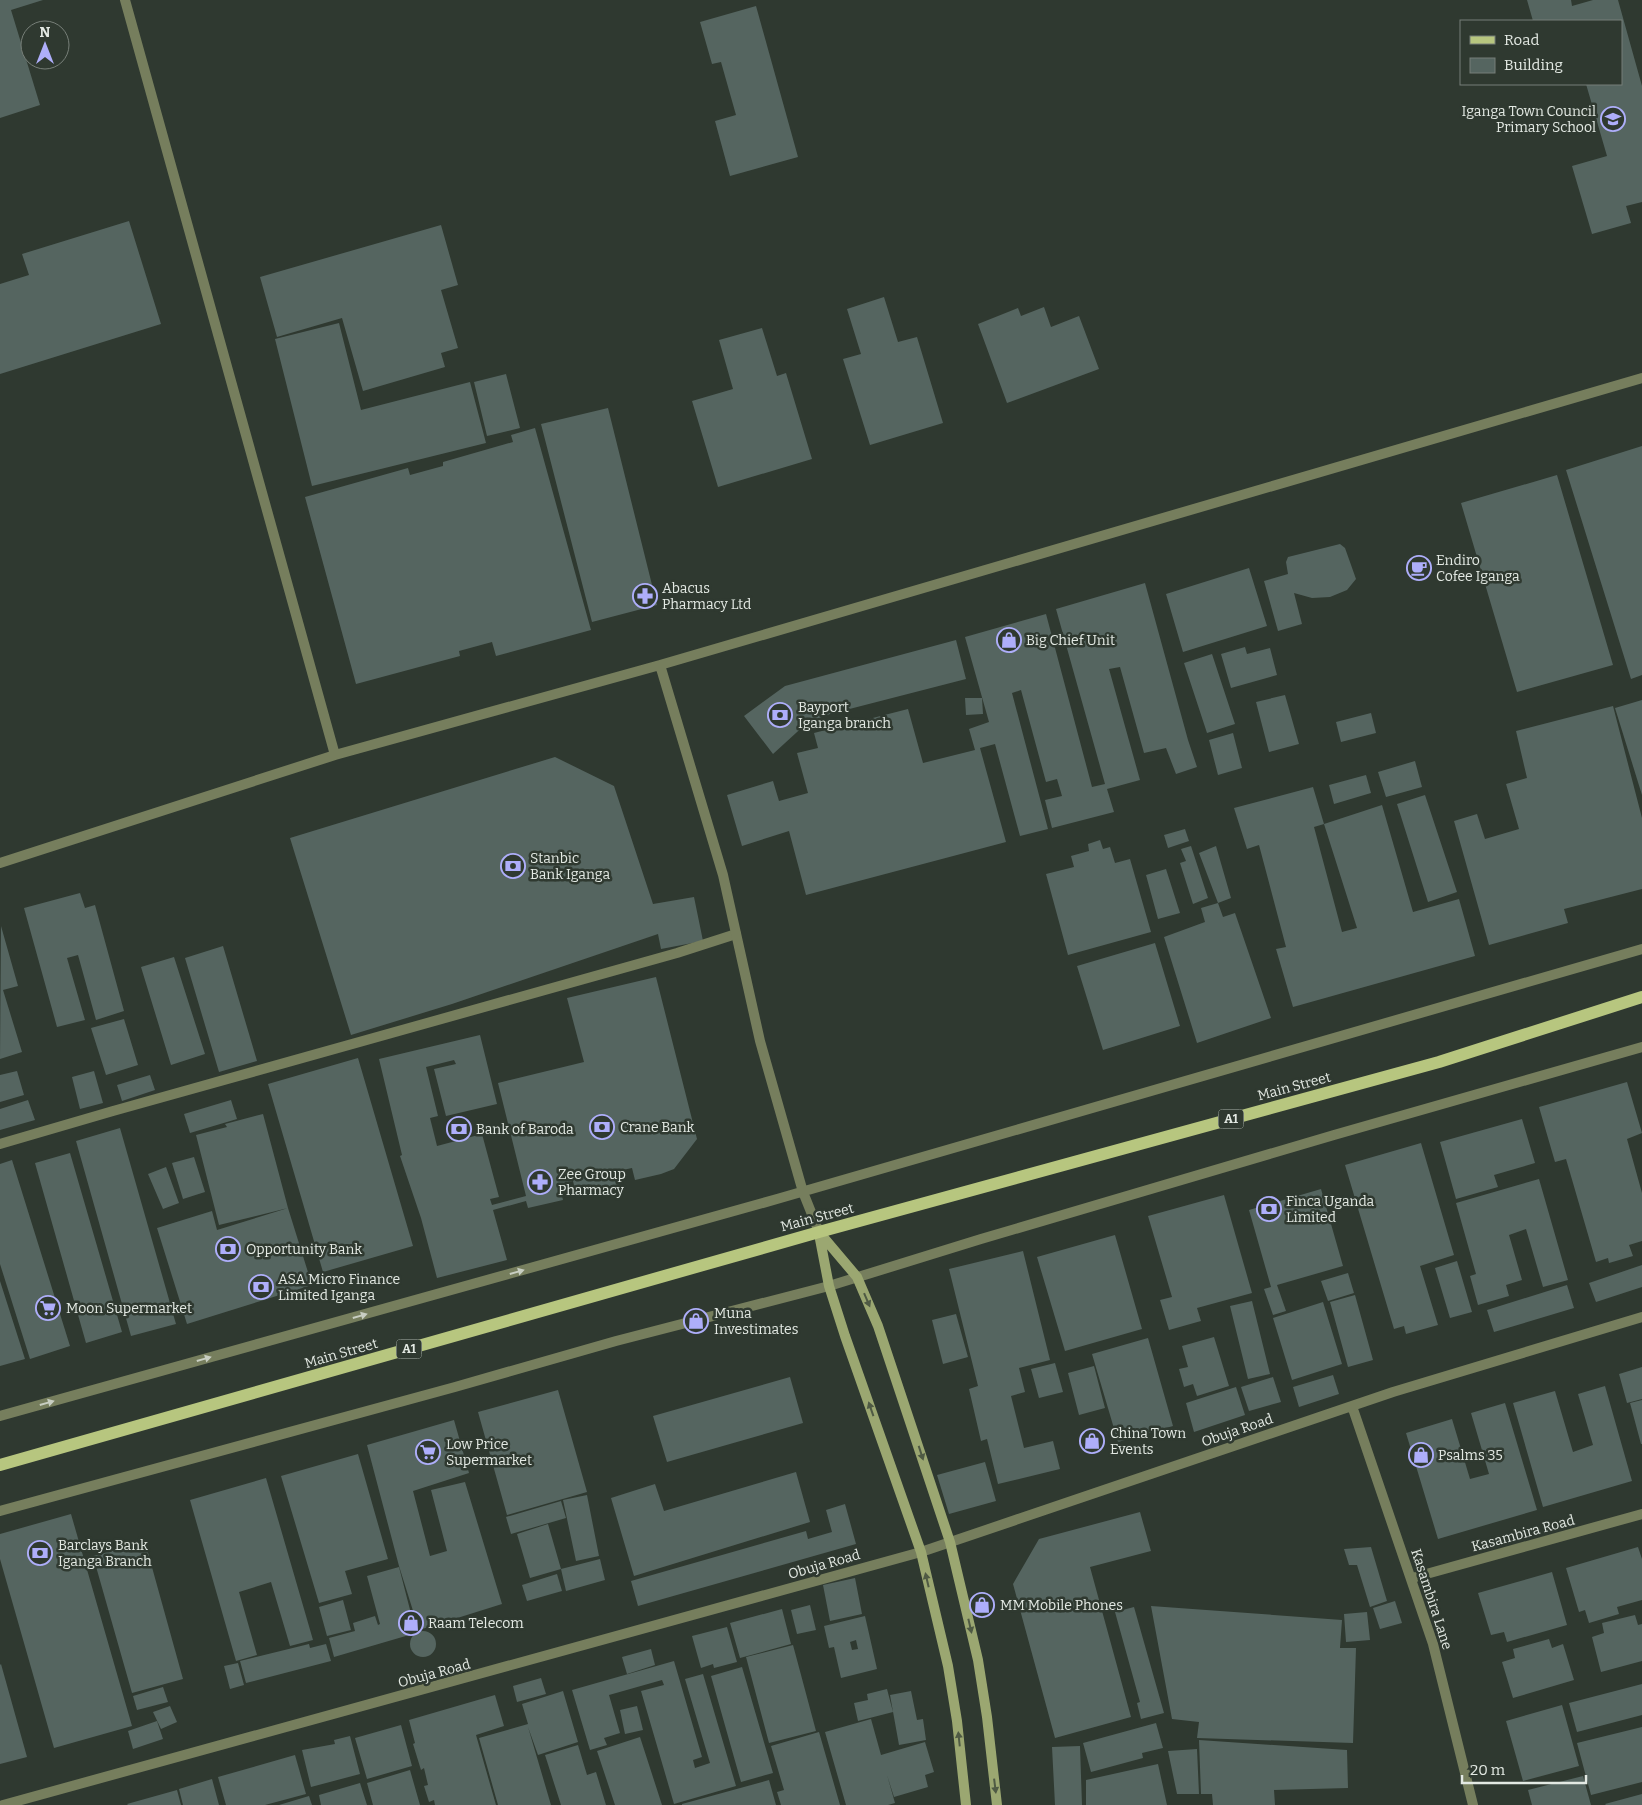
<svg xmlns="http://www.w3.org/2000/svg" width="1642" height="1805" font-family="Bitter,serif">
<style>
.building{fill:#556560;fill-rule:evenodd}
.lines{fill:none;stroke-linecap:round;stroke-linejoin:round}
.service{stroke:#767e5d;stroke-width:10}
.minor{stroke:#767e5d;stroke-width:10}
.secondary{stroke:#9ba771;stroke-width:10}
.primary{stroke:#b7c67f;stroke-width:12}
.oneway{fill:#c8cec2}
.oneway2{fill:#4f5a44}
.labels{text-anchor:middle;stroke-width:5;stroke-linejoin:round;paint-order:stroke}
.shield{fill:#2f3930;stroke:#adb4ad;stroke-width:1}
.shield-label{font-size:12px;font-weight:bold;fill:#e3e9e3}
.poi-label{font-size:14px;fill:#e3e9e3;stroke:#2f3930;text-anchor:start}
.street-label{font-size:14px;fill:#e3e9e3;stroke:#2f3930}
</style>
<rect width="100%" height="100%" fill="#2f3930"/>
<!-- building -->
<path class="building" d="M0 0H43L11 10 40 105 0 118Z
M1527 0H1571L1572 6 1593 0H1618L1642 86V202L1626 206 1631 223 1592 234 1572 166 1607 156 1586 84H1621V21H1533Z
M756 6 798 157 730 176 715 121 736 115 721 62 712 64 700 22Z
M129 221 161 324 0 374V284L29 275 22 254Z
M441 225 458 285 441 290 458 348 441 353 445 367 363 391 342 318 277 337 260 277Z
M884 297 898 342 917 337 943 423 870 445 843 359 861 354 847 309Z
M1044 307 1051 327 1079 316 1099 369 1007 403 978 324 1018 308 1021 316Z
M339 323 361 410 470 382 486 443 312 486 275 339Z
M762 328 777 376 786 373 812 459 718 487 692 401 733 389 719 340Z
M506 374 520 428 487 436 474 382Z
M608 408 657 605 592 622 541 424Z
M535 428 591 630 496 656 492 642 459 651 460 656 356 684 305 497 408 468 410 475 443 466V462L513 442 511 435Z
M1642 446V675L1631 679 1566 470Z
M1557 475 1613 665 1517 692 1461 503Z
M1340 544 1345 548 1356 579 1347 590 1330 597 1312 598 1294 593 1302 624 1278 631 1264 581 1288 574 1286 562 1288 557Z
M1249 568 1267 626 1183 652 1166 594Z
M1145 583 1188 740 1197 767 1176 774 1166 748 1144 753 1120 667 1109 669 1140 780 1107 789 1114 812 1052 828 1045 800 1062 796 1057 779 1046 782 1021 690 1012 693 1048 829 1020 836 995 744 980 748 1006 842 806 895 789 831 742 846 727 795 773 781 779 801 808 793 797 753 818 748 814 733 908 709 923 763 975 750 969 729 989 722 965 637 1046 614 1092 787 1105 784 1056 609Z
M956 640 966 679 830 714 808 722 773 754 744 716 785 686Z
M1245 647 1247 654 1270 648 1277 675 1231 688 1221 654Z
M1212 654 1235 724 1207 733 1184 663Z
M1285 695 1299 744 1269 752 1256 702Z
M965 698H982L983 714 966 715Z
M1642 700V795L1615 708Z
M1613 706 1642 818V889L1564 909 1568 923 1489 945 1454 821 1477 814 1485 839 1519 829 1506 784 1527 778 1516 731Z
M1371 713 1376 733 1341 742 1336 722Z
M1233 733 1242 768 1218 775 1209 740Z
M555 757 614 786 653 904 694 897 703 941 661 949 658 934 452 1004 351 1035 290 838Z
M1415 761 1422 787 1386 797 1378 772Z
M1366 775 1371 793 1334 804 1329 785Z
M1313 787 1324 824 1314 827 1342 932 1357 928 1324 824 1382 805 1413 912 1459 899 1475 956 1293 1007 1276 949 1286 947 1259 845 1247 849 1234 808Z
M1425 795 1457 892 1428 902 1397 804Z
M1185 829 1189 841 1168 848 1164 835Z
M1100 840 1103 849 1110 847 1115 863 1130 859 1151 932 1068 955 1046 874 1074 867 1071 856 1089 851 1088 844Z
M1191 846 1208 898 1193 904 1180 863 1186 861 1181 849Z
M1216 846 1231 898 1218 903 1199 853Z
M1166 869 1180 913 1158 919 1146 875Z
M80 893 85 908 95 905 124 1011 96 1020 78 955 67 958 85 1020 57 1027 24 908Z
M1218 903 1223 917 1235 913 1271 1018 1197 1043 1164 937 1205 922 1201 908Z
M1 926 18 986 3 990 22 1052 0 1059Z
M1155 943 1180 1026 1103 1050 1077 966Z
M223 946 257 1061 219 1072 185 958Z
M174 957 205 1054 171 1065 141 967Z
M656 977 697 1139 674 1169 661 1174 635 1180 632 1168 618 1171 620 1184 576 1194 573 1181 559 1184 563 1200 528 1208 526 1201 493 1210 507 1260 437 1278 421 1218 400 1156 402 1155 379 1059 480 1035 497 1104 446 1116 434 1069 456 1064 454 1060 426 1067 438 1116 430 1118 437 1146 482 1134 499 1197 490 1199 492 1205 526 1196 498 1083 584 1062 567 998Z
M124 1019 138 1065 106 1075 91 1028Z
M358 1058 413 1246 323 1272 268 1084Z
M17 1071 24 1095 0 1102V1075Z
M94 1071 103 1103 80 1109 72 1077Z
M150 1075 155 1090 122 1101 117 1085Z
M1627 1082 1642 1133 1627 1139 1642 1193V1241L1629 1245 1633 1256 1609 1263 1608 1258 1596 1262 1566 1159 1555 1162 1539 1107Z
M28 1100 35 1120 0 1130V1109Z
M231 1100 237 1119 190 1133 184 1114Z
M263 1114 288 1208 219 1225 196 1135 227 1127 225 1124Z
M1522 1119 1535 1163 1494 1175 1498 1187 1456 1199 1440 1142Z
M120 1128 176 1324 131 1336 76 1141Z
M1421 1143 1454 1255 1420 1266 1438 1325 1406 1334 1404 1326 1394 1329 1345 1165Z
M70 1153 122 1332 86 1343 35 1163Z
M194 1157 205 1192 183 1199 172 1163Z
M12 1160 70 1346 30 1359 0 1264V1164Z
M166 1167 179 1203 163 1209 148 1174Z
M1539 1179 1568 1280 1543 1287 1526 1229 1509 1235 1522 1280 1506 1285 1509 1296 1478 1305 1470 1276 1476 1274 1456 1203Z
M1321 1189 1343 1266 1277 1285 1286 1311 1273 1315 1264 1289 1271 1287 1249 1210Z
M1224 1195 1252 1293 1197 1308 1201 1321 1169 1330 1160 1300 1172 1297 1148 1216Z
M288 1208 312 1285 187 1324 157 1228 212 1211 217 1230Z
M1115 1235 1142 1329 1065 1351 1037 1257Z
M1023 1251 1050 1360 1019 1368 1025 1392 1011 1396 1024 1448 1053 1441 1060 1469 998 1484 987 1439 981 1441 969 1389 978 1386 949 1269Z
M1457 1261 1472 1312 1450 1318 1435 1268Z
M1642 1265V1287L1596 1302 1589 1283Z
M1348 1273 1354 1293 1328 1301 1321 1281Z
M0 1281 25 1359 0 1366Z
M1567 1285 1574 1308 1494 1332 1487 1310Z
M1355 1295 1373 1360 1348 1367 1330 1302Z
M1252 1301 1270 1374 1248 1379 1230 1306Z
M1323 1302 1342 1364 1292 1380 1273 1318Z
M956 1314 968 1357 943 1364 932 1320Z
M1214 1337 1229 1386 1197 1396 1193 1384 1184 1387 1179 1369 1188 1367 1182 1346Z
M1148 1338 1173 1426 1118 1442 1092 1354Z
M1055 1363 1063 1392 1039 1398 1031 1369Z
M1094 1366 1105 1408 1079 1415 1068 1373Z
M1642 1367V1399L1627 1403 1619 1374Z
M1333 1375 1339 1394 1299 1407 1293 1387Z
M790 1377 803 1423 667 1462 653 1416Z
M1273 1377 1281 1402 1249 1411 1241 1387Z
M1605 1386 1632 1481 1543 1507 1513 1403 1555 1391 1573 1452 1593 1445 1578 1394Z
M1236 1387 1245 1415 1194 1432 1186 1403Z
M558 1390 587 1492 507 1515 478 1412Z
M1642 1400V1444H1641L1630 1403Z
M1505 1403 1537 1510 1438 1539 1406 1433 1452 1419 1470 1479 1489 1474 1471 1413Z
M454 1420 469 1473 413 1491 430 1556 447 1551 431 1490 465 1482 502 1604 419 1630 399 1566 367 1445Z
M358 1454 388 1559 345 1571 352 1594 319 1603 281 1476Z
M985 1462 996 1501 949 1514 937 1475Z
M796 1472 810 1522 634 1576 611 1498 655 1484 664 1511Z
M266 1478 313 1640 290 1646 271 1582 239 1592 257 1655 236 1661 190 1500Z
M587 1495 599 1556 576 1561 563 1500Z
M561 1501 566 1518 511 1534 506 1517Z
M845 1504 856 1544 638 1606 631 1581 806 1531 808 1539 832 1532 826 1510Z
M1140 1512 1151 1551 1090 1567 1131 1717 1055 1738 1013 1584 1039 1539Z
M71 1514 132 1726 54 1748 0 1559V1534Z
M548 1524 561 1569 530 1578 517 1534Z
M145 1542 183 1679 132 1693 93 1556Z
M1371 1547 1387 1601 1370 1607 1357 1565H1349L1344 1549Z
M1638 1547 1642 1559V1600L1617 1607 1619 1614 1589 1623 1585 1610 1579 1612 1566 1568Z
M600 1559 605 1580 566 1591 561 1569Z
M399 1567 416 1633 334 1657 329 1638 355 1631 353 1623 375 1616 378 1625 380 1624 367 1576Z
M1552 1572 1567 1625 1507 1642 1504 1632 1491 1635 1478 1593Z
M557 1574 562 1591 527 1601 522 1585Z
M855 1578 862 1614 830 1621 823 1585Z
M343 1600 351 1630 327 1636 319 1607Z
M1395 1601 1402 1623 1380 1629 1373 1608Z
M810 1605 816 1630 797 1634 791 1610Z
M1151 1606 1342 1620 1340 1648H1356L1353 1743 1197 1738 1199 1722 1172 1719Z
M1134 1607 1164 1713 1141 1719 1137 1703 1140 1702 1115 1612Z
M782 1609 791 1644 740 1658 730 1623Z
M1367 1612 1370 1640 1346 1642 1344 1614Z
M1635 1615 1638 1625 1642 1624V1661L1601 1672 1592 1637 1604 1633 1602 1623Z
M865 1616 877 1669 841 1678 834 1647 829 1648 824 1626ZM856 1640 858 1649 852 1650 850 1642Z
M727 1627 737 1662 714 1668 713 1664 701 1668 692 1636Z
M410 1644a13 13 0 1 1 26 0a13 13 0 1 1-26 0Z
M1549 1639 1552 1648 1563 1644 1574 1680 1513 1698 1502 1662 1515 1658 1513 1649Z
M309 1644 310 1648 326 1644 331 1661 246 1683 240 1661Z
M793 1645 816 1731 769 1743 746 1657Z
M651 1649 655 1665 627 1674 622 1657Z
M674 1661 702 1757 693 1760 695 1768 710 1763 685 1679 703 1674 736 1786 674 1804 641 1691 664 1685 662 1680 609 1695 620 1733 604 1738 607 1745 590 1750 572 1690Z
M238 1663 244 1685 230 1689 224 1666Z
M1 1664 27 1757 0 1764V1665Z
M742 1667 773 1773 741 1782 711 1676Z
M541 1678 546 1694 517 1702 513 1686Z
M1642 1684V1715L1577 1732 1569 1703Z
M163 1687 168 1702 137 1710 133 1696Z
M887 1689 893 1712 858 1721 854 1703 868 1700 867 1694Z
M563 1691 578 1742 538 1755 528 1727 551 1805H498L479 1738 528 1724 522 1704Z
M911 1691 917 1720 923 1719 926 1740 899 1745 890 1695Z
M495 1695 504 1726 476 1735 496 1805H435L434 1800 429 1802 424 1786 428 1785 424 1768 421 1770 413 1744 415 1743 409 1720Z
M1562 1705 1579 1766 1523 1781 1506 1721Z
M170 1706 177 1722 161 1729 153 1712Z
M637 1706 643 1730 625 1734 620 1710Z
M871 1719 881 1755 925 1742 934 1772 925 1775 928 1787 894 1797 887 1775 895 1803 888 1805H846L825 1732Z
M157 1721 163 1739 133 1749 128 1731Z
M1156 1723 1163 1748 1142 1753 1143 1758 1091 1772 1083 1743Z
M401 1725 412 1766 367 1779 355 1738Z
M1642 1727V1782L1591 1795 1577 1743Z
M819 1732 840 1805H781L777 1792 784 1790 771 1746Z
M350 1736 360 1774 311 1787 302 1750 335 1744 334 1740Z
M640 1737 662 1805H615L597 1751Z
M1199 1740 1347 1750 1348 1788 1274 1790 1275 1805H1213L1212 1794H1201Z
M578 1745 587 1775 596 1772 606 1805H561L545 1755Z
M1080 1746 1082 1805H1055L1052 1747Z
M1197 1749 1199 1794H1177L1168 1751Z
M295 1755 306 1794 265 1805H226L218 1777Z
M1158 1764 1167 1805H1086V1780Z
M410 1770 420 1805H373L367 1783Z
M1583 1776 1591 1805H1532L1528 1790Z
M212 1779 219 1805H183L179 1789Z
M769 1780 776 1805H682V1804Z
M360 1783 367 1805H321L319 1795Z
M177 1790 181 1805H128L127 1804Z
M1642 1794V1805H1606L1605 1804Z
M309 1796 312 1805H279Z"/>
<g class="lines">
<!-- service -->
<path class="service" d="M0 1144 113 1111 677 953 736 934"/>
<!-- minor -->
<path class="minor" d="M125 0 335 755
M660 665 723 875 760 1041 803 1192 819 1232
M0 863 335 755 660 665 1642 378
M1352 1406 1433 1644 1473 1805
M0 1416 777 1199 1642 949
M0 1511 455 1387 616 1341 829 1286 981 1239 1334 1135 1642 1047
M1412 1578 1642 1514
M3 1805 921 1552 1393 1392 1642 1317"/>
<!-- secondary -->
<path class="secondary" d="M819 1232 857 1277 878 1326 950 1542 978 1660 987 1717 997 1805
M819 1234 829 1286 845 1336 921 1552 948 1666 957 1721 966 1805"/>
<!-- primary -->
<path class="primary" d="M0 1465 819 1232 1439 1062 1642 997"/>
</g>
<!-- one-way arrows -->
<defs><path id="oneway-solid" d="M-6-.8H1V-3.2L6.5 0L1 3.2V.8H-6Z" transform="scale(1.25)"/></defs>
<g class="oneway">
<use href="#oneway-solid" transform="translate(517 1272) rotate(-16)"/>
<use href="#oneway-solid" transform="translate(360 1316) rotate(-16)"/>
<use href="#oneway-solid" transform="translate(204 1359) rotate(-16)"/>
<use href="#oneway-solid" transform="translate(47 1403) rotate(-16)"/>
</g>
<g class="oneway2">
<use href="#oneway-solid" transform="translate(867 1300) rotate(67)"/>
<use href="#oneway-solid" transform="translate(871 1409) rotate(-109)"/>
<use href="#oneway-solid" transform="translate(921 1453) rotate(72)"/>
<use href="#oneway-solid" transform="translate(927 1580) rotate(-103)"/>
<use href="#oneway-solid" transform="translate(970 1626) rotate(77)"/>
<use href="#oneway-solid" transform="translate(959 1739) rotate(-96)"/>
<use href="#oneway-solid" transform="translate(995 1786) rotate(83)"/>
</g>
<!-- icons -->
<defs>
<symbol id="school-ring" viewBox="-11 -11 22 22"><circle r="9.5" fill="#2f3930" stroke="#aeaefa" stroke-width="1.5"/><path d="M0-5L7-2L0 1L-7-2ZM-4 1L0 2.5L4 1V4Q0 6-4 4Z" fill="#aeaefa"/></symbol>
<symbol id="cafe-ring" viewBox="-11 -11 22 22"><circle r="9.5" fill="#2f3930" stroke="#aeaefa" stroke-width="1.5"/><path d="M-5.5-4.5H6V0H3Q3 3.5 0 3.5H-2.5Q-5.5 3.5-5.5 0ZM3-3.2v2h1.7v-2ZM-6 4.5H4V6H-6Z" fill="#aeaefa"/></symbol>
<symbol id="pharmacy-ring" viewBox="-11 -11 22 22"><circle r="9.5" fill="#2f3930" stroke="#aeaefa" stroke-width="1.5"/><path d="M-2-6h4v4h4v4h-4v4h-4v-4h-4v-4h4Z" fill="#aeaefa"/></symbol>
<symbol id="shop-ring" viewBox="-11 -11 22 22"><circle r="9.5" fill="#2f3930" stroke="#aeaefa" stroke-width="1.5"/><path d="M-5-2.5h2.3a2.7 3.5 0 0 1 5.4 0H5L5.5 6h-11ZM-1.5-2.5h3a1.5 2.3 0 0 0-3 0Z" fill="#aeaefa"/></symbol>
<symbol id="bank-ring" viewBox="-11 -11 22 22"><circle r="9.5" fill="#2f3930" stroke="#aeaefa" stroke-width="1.5"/><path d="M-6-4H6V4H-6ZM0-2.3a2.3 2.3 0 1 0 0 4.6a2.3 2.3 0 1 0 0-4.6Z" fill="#aeaefa"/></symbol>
<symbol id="supermarket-ring" viewBox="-11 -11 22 22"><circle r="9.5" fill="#2f3930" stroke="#aeaefa" stroke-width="1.5"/><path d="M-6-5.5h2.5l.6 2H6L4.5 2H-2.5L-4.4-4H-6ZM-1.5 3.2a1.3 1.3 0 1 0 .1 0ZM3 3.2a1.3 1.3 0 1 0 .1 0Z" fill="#aeaefa"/></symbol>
</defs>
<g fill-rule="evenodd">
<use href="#school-ring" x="1599" y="105" width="28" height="28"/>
<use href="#cafe-ring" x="1405" y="554" width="28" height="28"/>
<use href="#pharmacy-ring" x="631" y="582" width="28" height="28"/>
<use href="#shop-ring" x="995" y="626" width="28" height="28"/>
<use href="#bank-ring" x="766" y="701" width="28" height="28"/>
<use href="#bank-ring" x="499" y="852" width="28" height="28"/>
<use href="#bank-ring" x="588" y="1113" width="28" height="28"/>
<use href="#bank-ring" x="445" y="1115" width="28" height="28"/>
<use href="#pharmacy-ring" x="526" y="1168" width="28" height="28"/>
<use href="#bank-ring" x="1255" y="1195" width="28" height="28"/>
<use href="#bank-ring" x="214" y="1235" width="28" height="28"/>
<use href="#bank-ring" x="247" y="1273" width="28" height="28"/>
<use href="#supermarket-ring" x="34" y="1294" width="28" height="28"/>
<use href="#shop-ring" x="682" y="1307" width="28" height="28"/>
<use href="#shop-ring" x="1078" y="1427" width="28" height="28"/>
<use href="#supermarket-ring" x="414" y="1438" width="28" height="28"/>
<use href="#shop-ring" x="1407" y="1441" width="28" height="28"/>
<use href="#bank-ring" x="26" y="1539" width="28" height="28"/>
<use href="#shop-ring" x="968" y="1591" width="28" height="28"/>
<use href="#shop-ring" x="397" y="1609" width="28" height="28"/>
</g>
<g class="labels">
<!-- shield labels -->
<g class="shield">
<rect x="1218.5" y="1109.5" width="25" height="19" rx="4"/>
<rect x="396.5" y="1339.5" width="25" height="19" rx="4"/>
</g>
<g class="shield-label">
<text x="1231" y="1123">A1</text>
<text x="409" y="1353">A1</text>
</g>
<!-- poi labels -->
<g class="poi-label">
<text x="1596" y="116" text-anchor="end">Iganga Town Council<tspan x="1596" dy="16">Primary School</tspan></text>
<text x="1436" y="565">Endiro<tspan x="1436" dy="16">Cofee Iganga</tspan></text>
<text x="662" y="593">Abacus<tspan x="662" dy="16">Pharmacy Ltd</tspan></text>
<text x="1026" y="645">Big Chief Unit</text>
<text x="798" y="712">Bayport<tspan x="798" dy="16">Iganga branch</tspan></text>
<text x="530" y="863">Stanbic<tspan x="530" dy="16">Bank Iganga</tspan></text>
<text x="620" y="1132">Crane Bank</text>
<text x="476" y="1134">Bank of Baroda</text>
<text x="558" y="1179">Zee Group<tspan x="558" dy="16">Pharmacy</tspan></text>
<text x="1286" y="1206">Finca Uganda<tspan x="1286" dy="16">Limited</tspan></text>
<text x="246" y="1254">Opportunity Bank</text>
<text x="278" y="1284">ASA Micro Finance<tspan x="278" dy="16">Limited Iganga</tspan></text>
<text x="66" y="1313">Moon Supermarket</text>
<text x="714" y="1318">Muna<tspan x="714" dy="16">Investimates</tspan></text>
<text x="1110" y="1438">China Town<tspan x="1110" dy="16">Events</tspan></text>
<text x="446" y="1449">Low Price<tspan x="446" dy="16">Supermarket</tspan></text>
<text x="1438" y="1460">Psalms 35</text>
<text x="58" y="1550">Barclays Bank<tspan x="58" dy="16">Iganga Branch</tspan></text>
<text x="1000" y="1610">MM Mobile Phones</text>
<text x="428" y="1628">Raam Telecom</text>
</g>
<!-- street labels -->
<g class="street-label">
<text transform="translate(1294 1086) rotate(-15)" y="5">Main Street</text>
<text transform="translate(817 1217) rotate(-15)" y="5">Main Street</text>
<text transform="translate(341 1353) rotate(-16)" y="5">Main Street</text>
<text transform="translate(1237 1430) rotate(-19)" y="5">Obuja Road</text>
<text transform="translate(1523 1533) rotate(-15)" y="5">Kasambira Road</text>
<text transform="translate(824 1564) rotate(-16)" y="5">Obuja Road</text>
<text transform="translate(1432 1599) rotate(72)" y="5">Kasambira Lane</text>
<text transform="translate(434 1673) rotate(-15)" y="5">Obuja Road</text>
</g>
</g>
<!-- legend -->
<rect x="1460" y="20" width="162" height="65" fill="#2f3930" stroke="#777f78"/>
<rect x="1470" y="36" width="25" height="8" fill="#b7c67f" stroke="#777f78"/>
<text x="1504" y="45" font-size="15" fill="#e3e9e3">Road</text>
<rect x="1470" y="58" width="25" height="15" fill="#556560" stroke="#777f78"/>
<text x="1504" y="70" font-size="15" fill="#e3e9e3">Building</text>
<!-- north arrow -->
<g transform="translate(45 45)"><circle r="24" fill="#2f3930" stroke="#777f78"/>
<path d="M0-4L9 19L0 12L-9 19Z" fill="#aeaefa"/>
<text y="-8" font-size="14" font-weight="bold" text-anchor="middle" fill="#e3e9e3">N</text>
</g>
<!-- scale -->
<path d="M1462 1775v8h124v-8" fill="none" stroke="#e3e9e3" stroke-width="2.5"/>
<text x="1470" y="1775" font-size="15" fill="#e3e9e3" stroke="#2f3930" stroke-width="4" paint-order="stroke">20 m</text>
</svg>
